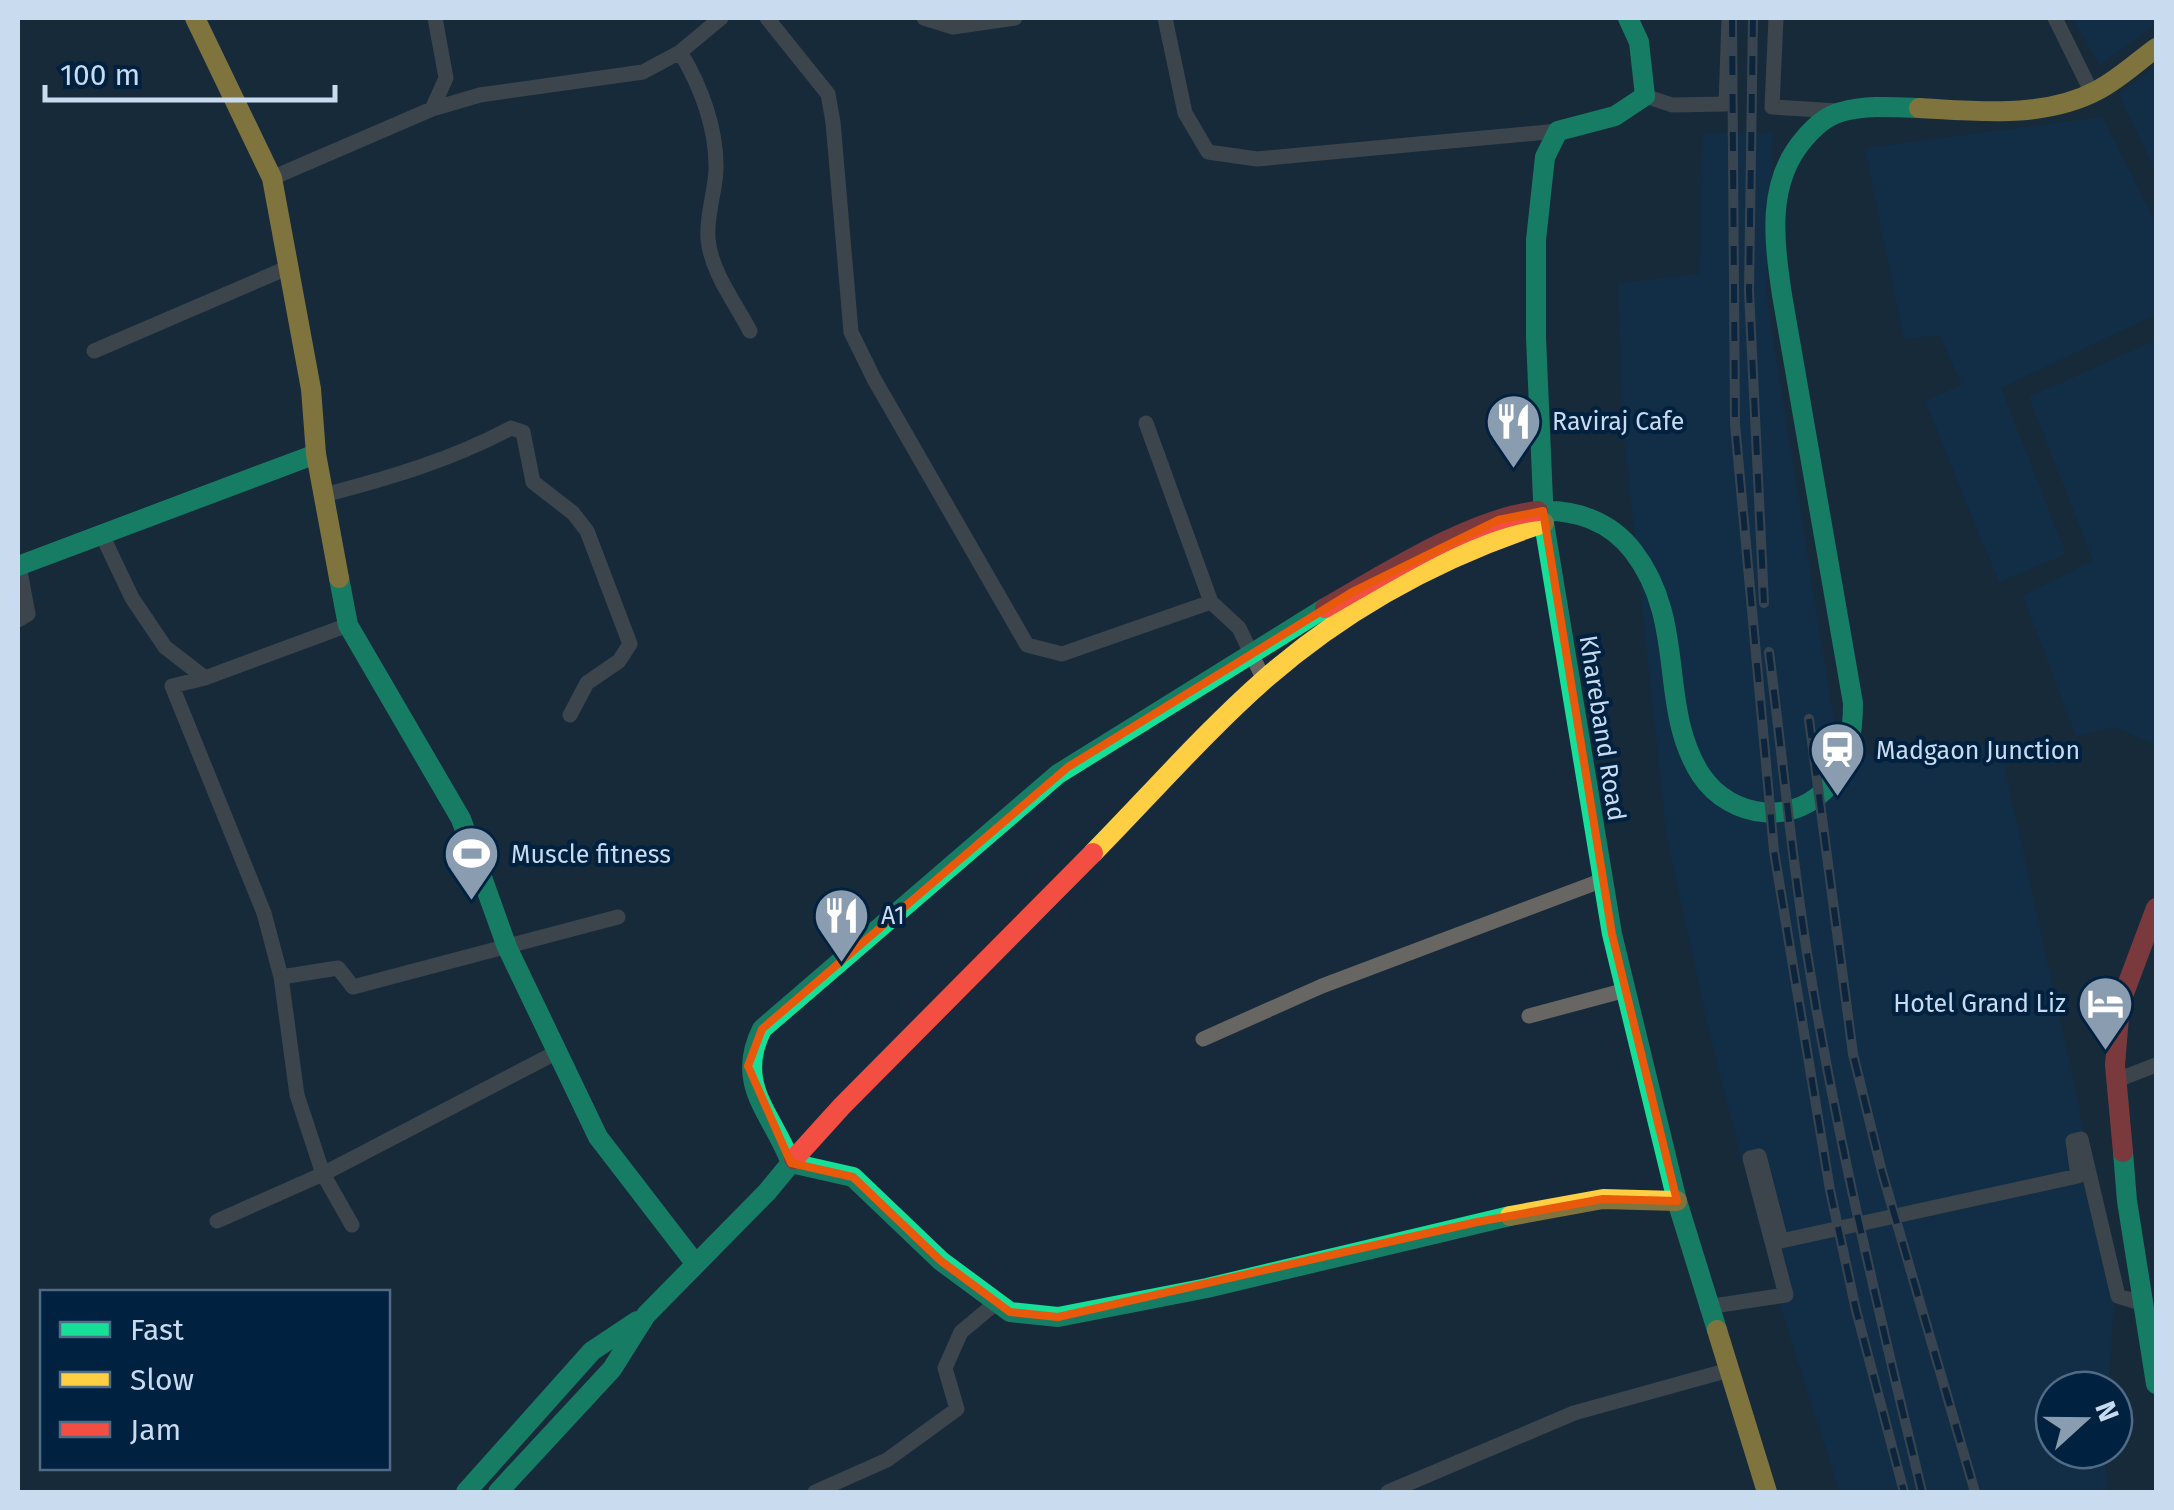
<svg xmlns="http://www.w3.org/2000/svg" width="2174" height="1510" font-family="'Fira Sans',sans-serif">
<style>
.built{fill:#0b3354}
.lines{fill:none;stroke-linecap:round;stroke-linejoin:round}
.street{stroke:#686663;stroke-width:15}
.fast{stroke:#16e098;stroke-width:20}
.slow{stroke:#ffcf43;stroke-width:20}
.jam{stroke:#f24e42;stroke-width:20}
.rail-casing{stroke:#60666a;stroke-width:10}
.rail{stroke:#00213f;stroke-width:6;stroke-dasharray:19;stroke-linecap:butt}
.marked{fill:none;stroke:#e8590c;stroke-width:8;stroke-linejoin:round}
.labels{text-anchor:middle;stroke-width:8;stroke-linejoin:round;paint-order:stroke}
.poi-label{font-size:25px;fill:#c8dbef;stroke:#00213f;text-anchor:start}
.street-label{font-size:25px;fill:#c8dbef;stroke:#00213f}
</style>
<rect width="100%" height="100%" fill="#172a3b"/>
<!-- built -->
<path class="built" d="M2072 18H2156V24L2100 65Z
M2156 67V173L2119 94Z
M2102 117 2156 224V314L2001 388 2066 554 1999 582 1925 401 1962 385 1940 335 1904 339 1865 148Z
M1703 133H1773L1766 295 1836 734 1869 754 1915 760 1999 742 2076 1092 2114 1306 2108 1390H2054V1450H2104L2107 1492H1840L1780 1305 1713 1047 1667 838 1624 434 1618 283 1700 274Z
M2156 340V745L2115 727 2076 736 2023 596 2093 560 2029 397Z"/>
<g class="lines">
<!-- street -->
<path class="street" d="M767 18 828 94 833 122 851 332 874 379 1027 645 1062 654 1211 602 1239 628 1264 680
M924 18 953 27 1015 18
M1165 18 1185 113 1208 152 1257 159 1558 131
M1776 18 1772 107 1838 111
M2055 18 2092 93
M680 52C701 86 717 129 716 170 715 193 706 216 708 239 711 272 735 302 750 331
M1645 96 1672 105 1726 104 1729 18
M432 109 446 78 435 18
M272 178 432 109 480 95 643 72 680 52 721 18
M94 351 287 268
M1146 423 1211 602
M324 495C389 478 451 460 511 428L523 432 533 482 573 513 587 531 630 644 619 661 587 683 570 715
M102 535 132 598 165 647 205 678
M18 620 28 614 19 566
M281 977 264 913 172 686 205 678 348 625
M1529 1016 1626 990
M1203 1039 1322 986 1603 880
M2117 1080 2156 1065
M217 1221 323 1174 297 1095 281 977 338 968 353 987 618 917
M352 1225 323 1174 557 1052
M1707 1307 1786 1295 1750 1158 1759 1156 1781 1241 2078 1176 2073 1141 2081 1139 2118 1296 2144 1304
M815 1492 887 1460 957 1409 945 1368 961 1332 997 1302
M1388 1492 1574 1413 1729 1370"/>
<!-- fast -->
<path class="fast" d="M1628 18 1639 42 1645 96 1615 116 1558 131 1545 157 1536 240V337L1544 523 1612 934 1677 1201 1717 1330
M1538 511C1575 509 1610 521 1633 551 1688 622 1657 707 1701 775 1731 820 1797 827 1831 783 1849 759 1853 732 1853 703L1782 295C1774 241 1766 183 1804 139 1814 127 1826 116 1841 112 1865 105 1894 107 1919 108
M18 566 316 454
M339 578 348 625 461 819 507 947 598 1137 695 1263
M2123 1152 2127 1201 2156 1384
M794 1159 791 1163 853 1177 941 1261 1010 1312 1058 1317 1207 1288 1510 1216
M466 1492 592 1351 637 1321
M498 1492 612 1369 646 1315 767 1192 791 1163C772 1113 734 1085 762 1029L1058 774 1325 608"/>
<!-- slow -->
<path class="slow" d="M195 18 272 178 311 389 316 454 339 578
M1919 108C1977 111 2044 119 2098 90 2119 79 2137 62 2156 48
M1093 853C1150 795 1205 732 1265 679 1346 608 1442 556 1544 523
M1510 1216 1603 1199 1677 1201
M1717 1330 1767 1492"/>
<!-- jam -->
<path class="jam" d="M1325 608C1385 574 1471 518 1538 511
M2123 1152 2115 1065 2120 1004 2156 908
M794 1159 842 1106 1093 853"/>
<defs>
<path id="rail" d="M1732 18 1735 424 1774 851 1830 1190 1856 1310 1904 1492
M1753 18 1749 291 1764 603
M1769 652C1782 752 1791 853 1807 953 1836 1135 1879 1313 1922 1492
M1809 719 1853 1054 1882 1172 1975 1492"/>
</defs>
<!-- rail casing -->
<use href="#rail" class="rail-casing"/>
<!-- rail -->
<use href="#rail" class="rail"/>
</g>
<!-- marked area -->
<path d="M0 0H2174V1510H0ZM1543 511 1612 934 1677 1201 1603 1199 1477 1222 1058 1317 1010 1312 941 1261 853 1177 791 1163 748 1066 762 1029 1068 767 1354 591 1498 520Z" fill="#172a3b" fill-opacity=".55" fill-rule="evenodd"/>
<path class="marked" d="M1543 511 1612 934 1677 1201 1603 1199 1477 1222 1058 1317 1010 1312 941 1261 853 1177 791 1163 748 1066 762 1029 1068 767 1354 591 1498 520Z"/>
<!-- icons -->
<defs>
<symbol id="restaurant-pin" viewBox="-11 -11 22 30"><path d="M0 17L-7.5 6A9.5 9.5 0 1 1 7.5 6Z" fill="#8a9db0" stroke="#00213f"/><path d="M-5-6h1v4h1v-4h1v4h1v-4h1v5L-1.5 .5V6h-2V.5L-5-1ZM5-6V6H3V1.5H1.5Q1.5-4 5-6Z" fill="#fff"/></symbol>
<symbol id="station-pin" viewBox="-11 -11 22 30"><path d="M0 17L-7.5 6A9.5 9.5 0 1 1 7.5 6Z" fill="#8a9db0" stroke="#00213f"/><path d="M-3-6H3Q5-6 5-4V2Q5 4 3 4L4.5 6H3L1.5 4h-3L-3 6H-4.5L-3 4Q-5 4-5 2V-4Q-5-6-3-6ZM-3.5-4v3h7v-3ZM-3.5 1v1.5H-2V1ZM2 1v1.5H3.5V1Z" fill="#fff"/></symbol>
<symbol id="stadium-pin" viewBox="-11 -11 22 30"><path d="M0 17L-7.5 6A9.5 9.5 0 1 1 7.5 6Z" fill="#8a9db0" stroke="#00213f"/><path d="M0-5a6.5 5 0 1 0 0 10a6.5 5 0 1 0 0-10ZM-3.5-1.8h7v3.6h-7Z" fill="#fff"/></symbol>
<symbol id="hotel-pin" viewBox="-11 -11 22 30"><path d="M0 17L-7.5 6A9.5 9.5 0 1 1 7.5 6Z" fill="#8a9db0" stroke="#00213f"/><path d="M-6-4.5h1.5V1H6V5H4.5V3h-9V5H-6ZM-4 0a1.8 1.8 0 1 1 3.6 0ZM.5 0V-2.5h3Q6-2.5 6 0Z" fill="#fff"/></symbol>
</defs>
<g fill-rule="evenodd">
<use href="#restaurant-pin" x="1482" y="390" width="63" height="86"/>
<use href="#station-pin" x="1806" y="718" width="63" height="86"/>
<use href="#stadium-pin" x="440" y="822" width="63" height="86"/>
<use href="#restaurant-pin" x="810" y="884" width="63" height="86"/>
<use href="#hotel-pin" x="2074" y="972" width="63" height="86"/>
</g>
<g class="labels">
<!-- poi labels -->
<g class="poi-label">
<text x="1552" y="430">Raviraj Cafe</text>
<text x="1876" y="759">Madgaon Junction</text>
<text x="511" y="863">Muscle fitness</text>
<text x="881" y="924">A1</text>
<text x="2066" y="1012" text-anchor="end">Hotel Grand Liz</text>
</g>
<!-- street labels -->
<g class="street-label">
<text transform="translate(1603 728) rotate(81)" y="9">Khareband Road</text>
</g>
</g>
<!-- border -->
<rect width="2174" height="1510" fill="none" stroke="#c8dbef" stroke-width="40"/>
<!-- legend -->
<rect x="40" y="1290" width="350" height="180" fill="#00213f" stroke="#506b85" stroke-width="2.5"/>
<rect x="60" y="1322" width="50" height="15" fill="#16e098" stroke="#506b85" stroke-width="2.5"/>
<text x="130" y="1340" font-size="30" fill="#c8dbef">Fast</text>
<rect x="60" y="1372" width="50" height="15" fill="#ffcf43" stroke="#506b85" stroke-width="2.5"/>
<text x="130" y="1390" font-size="30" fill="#c8dbef">Slow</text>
<rect x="60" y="1422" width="50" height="15" fill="#f24e42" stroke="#506b85" stroke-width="2.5"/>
<text x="130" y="1440" font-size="30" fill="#c8dbef">Jam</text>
<!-- north arrow -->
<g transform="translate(2084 1420) rotate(69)"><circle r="48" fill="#00213f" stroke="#506b85" stroke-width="2.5"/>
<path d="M0-8L18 38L0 25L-18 38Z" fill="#8a9db0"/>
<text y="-15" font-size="28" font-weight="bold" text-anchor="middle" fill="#c8dbef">N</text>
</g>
<!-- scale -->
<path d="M45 85v15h290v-15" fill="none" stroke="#c8dbef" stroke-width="5"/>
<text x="60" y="85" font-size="30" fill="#c8dbef" stroke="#00213f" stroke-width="8" paint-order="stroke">100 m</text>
</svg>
